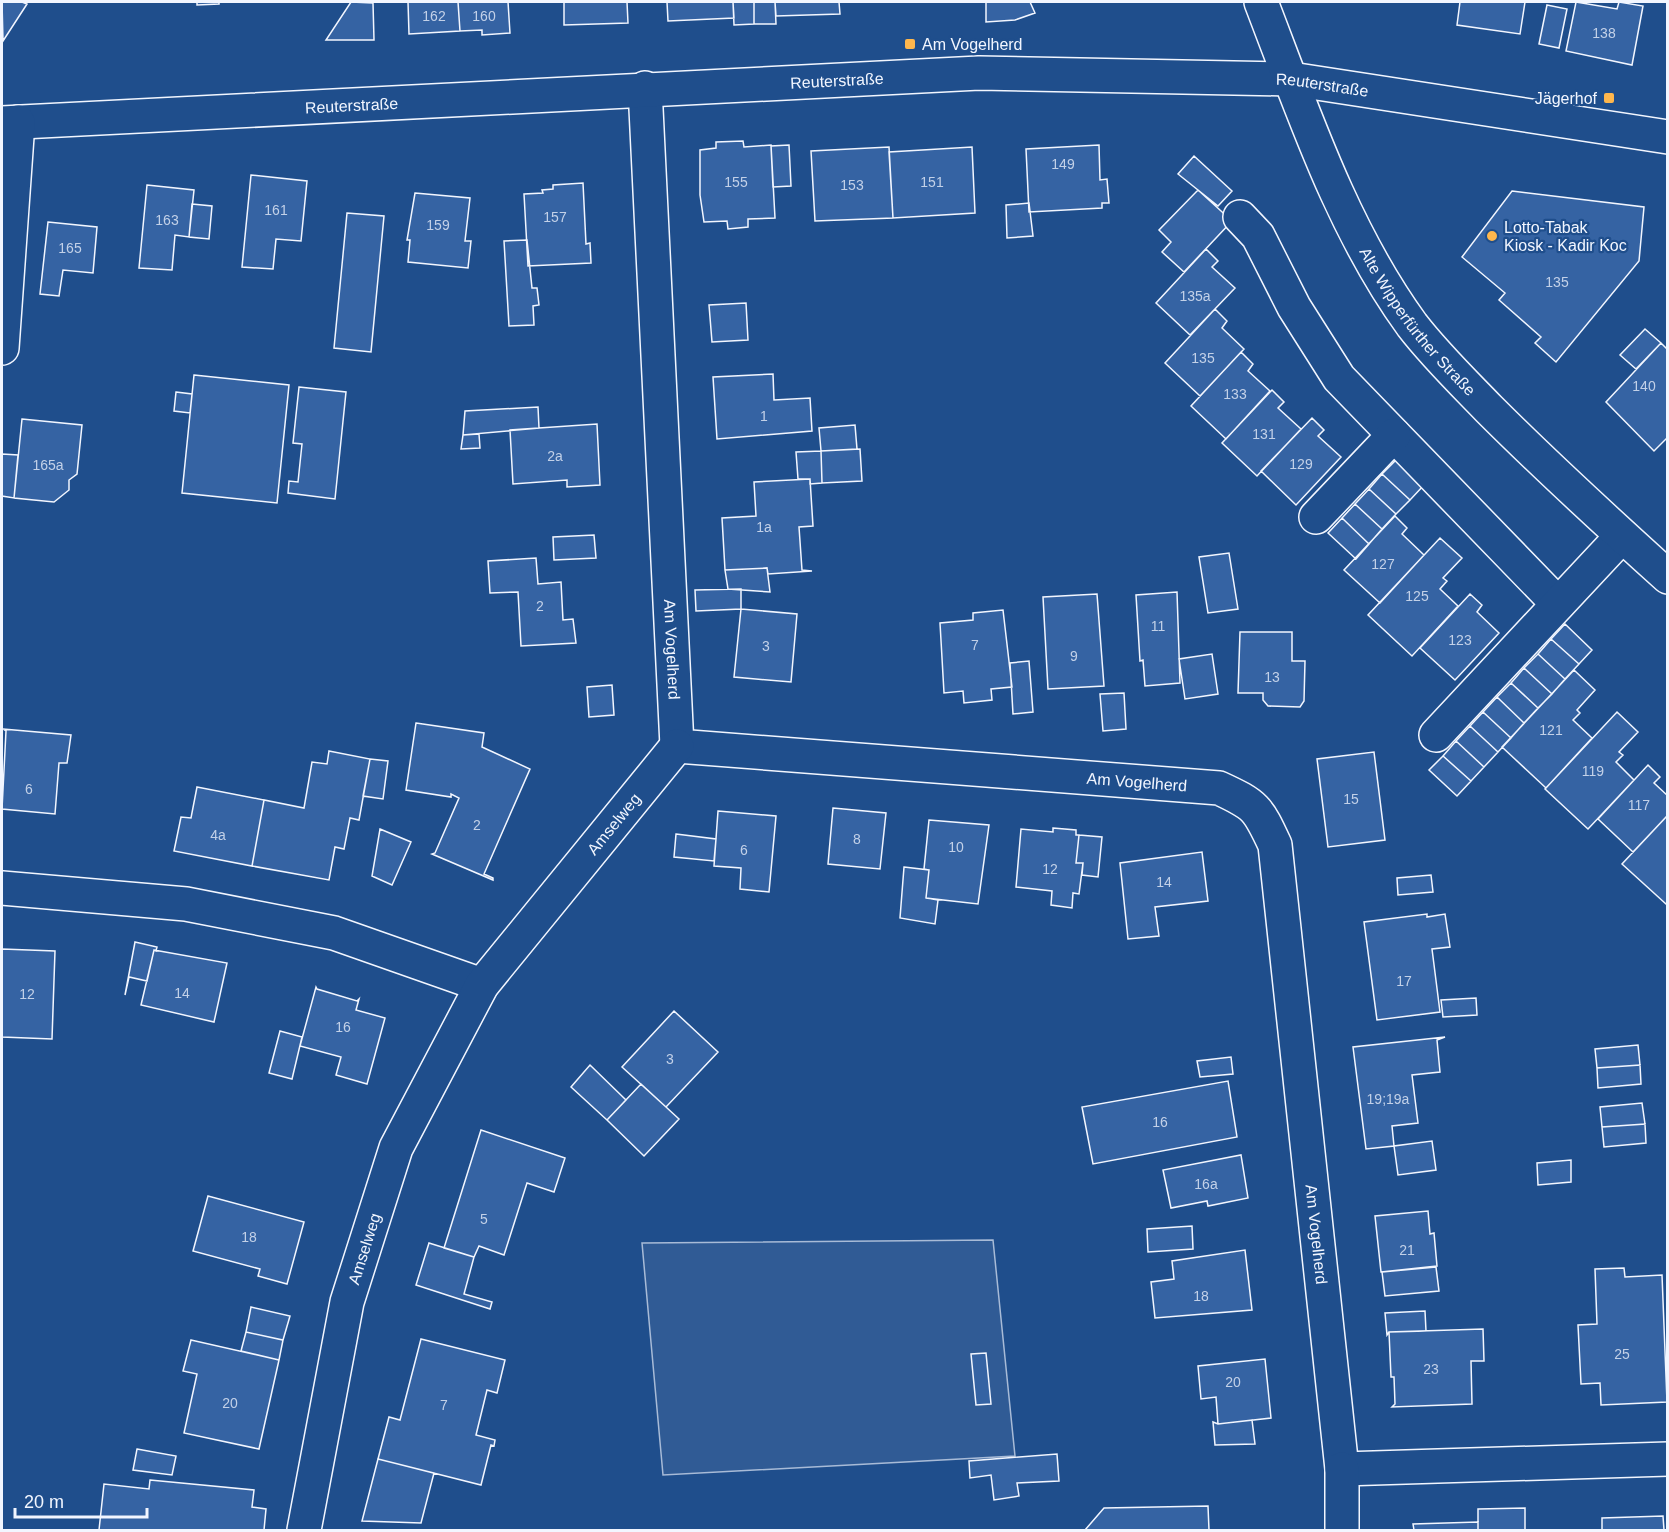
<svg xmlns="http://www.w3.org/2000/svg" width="1669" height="1532" font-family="Helvetica,sans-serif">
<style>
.built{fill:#305b95;stroke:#a8bbd7;stroke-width:1.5}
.building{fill:#3563a3;stroke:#f2f6ff;stroke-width:1.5}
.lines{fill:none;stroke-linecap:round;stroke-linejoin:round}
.minor-casing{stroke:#f2f6ff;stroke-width:36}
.major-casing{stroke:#f2f6ff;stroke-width:36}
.minor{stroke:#1f4e8c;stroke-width:33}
.major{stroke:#1f4e8c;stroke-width:33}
.poi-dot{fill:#ffb74d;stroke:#1f4e8c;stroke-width:2}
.labels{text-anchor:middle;stroke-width:4.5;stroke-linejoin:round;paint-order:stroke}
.number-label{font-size:14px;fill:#c3d1e8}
.poi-label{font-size:16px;fill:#f2f6ff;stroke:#1f4e8c;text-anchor:start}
.street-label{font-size:16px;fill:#f2f6ff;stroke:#1f4e8c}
</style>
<rect width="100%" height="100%" fill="#1f4e8c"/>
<!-- built -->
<path class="built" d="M993 1240 1015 1456 663 1475 642 1243Z"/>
<!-- building -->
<path class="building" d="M2 2H22L27 4 3 41Z
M197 2H219V4L197 5Z
M351 2 373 3 374 40H326Z
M408 2H458L460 31 409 34Z
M458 2H508L510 33 482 35V30L460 31Z
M564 2H627L628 23 564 25Z
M667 2H733L734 18 668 21Z
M733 2H754V24L734 25Z
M754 2H775L776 24H754Z
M775 2H839L840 14 776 16Z
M986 2H1030L1035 13 1015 20 986 22Z
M1460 2H1525L1520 34 1457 25Z
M1576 2 1617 9 1619 2 1643 6 1632 65 1566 51Z
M1547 5 1567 9 1559 48 1539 44Z
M743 141 744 147 771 145 775 218 748 219V227L728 229 727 221 704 222 700 195V150L716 148V142Z
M789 145 791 186 773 187 771 146Z
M1099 145 1100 180 1107 179 1109 203H1102V208L1029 212 1026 149Z
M889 147 893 218 815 221 811 151Z
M972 147 975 213 893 218 889 152Z
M1194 156 1232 191 1218 206 1178 174Z
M251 175 307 181 301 241 276 239 273 269 242 267Z
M583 183 586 244 590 243 591 263 528 266 524 194 543 193 542 190 553 189V185Z
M147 185 194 190 189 237 175 235 172 270 139 268Z
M1198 190 1232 221 1184 272 1162 252 1171 242 1159 230Z
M1512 191 1644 207 1639 261 1556 362 1535 343 1541 337 1499 300 1505 293 1462 257Z
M415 193 470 198 465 241H471L468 268 408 262 410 240H407Z
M1029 203 1033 236 1007 238 1006 205Z
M192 204 212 206 209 239 189 237Z
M347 213 384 216 371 352 334 348Z
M48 222 97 227 93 273 63 270 59 296 40 294Z
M527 240 532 288H537L539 305 533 306 534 325 509 326 504 241Z
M1206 249 1218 261 1212 267 1235 288 1190 335 1156 303Z
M746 303 748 340 712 342 709 305Z
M1215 309 1227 321 1222 328 1244 349 1200 396 1165 363Z
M1645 329 1661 343 1636 369 1620 355Z
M1661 343 1668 350V437L1654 451 1606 402Z
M1241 352 1253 364 1248 371 1270 391 1226 439 1191 406Z
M773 374 774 400 810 398 812 431 717 439 713 377Z
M194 375 289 385 277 503 182 493Z
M299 387 346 392 335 499 288 493 289 481 298 482 302 444 293 443Z
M1272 390 1284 402 1278 408 1301 429 1257 476 1222 443Z
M176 392 192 394 190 413 174 411Z
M538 407 539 428 463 435 465 411Z
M1312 418 1324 430 1318 436 1341 457 1296 505 1261 471Z
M22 419 82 425 77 474 69 480V490L54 502 14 498Z
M597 424 600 485 567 487V480L513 484 510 430Z
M855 425 857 449 821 451 819 428Z
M479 434 480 448 461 449 463 435Z
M860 449 862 481 822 483 821 451Z
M821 451 822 483 810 484V479H798L796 452Z
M2 454 18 455 14 498 2 496Z
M1396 460 1424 485 1410 500 1382 474Z
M1382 474 1410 500 1396 514 1369 489Z
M810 479 813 526 799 527 802 570 812 571 768 574 767 568 725 570 722 518 756 516 754 482Z
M1369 489 1396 514 1382 529 1355 504Z
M1355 504 1382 529 1369 544 1342 518Z
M1395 516 1407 528 1402 534 1424 555 1380 603 1344 570Z
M1342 518 1369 544 1356 559 1328 533Z
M594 535 596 558 554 560 553 537Z
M1440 538 1462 558 1443 578 1447 581 1440 589 1458 606 1412 656 1368 615Z
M1229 553 1238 609 1208 613 1199 557Z
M536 558 538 584 561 582 563 620 573 619 576 643 521 646 518 592 490 593 488 561Z
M767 568 770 592 728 589 725 570Z
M741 589V609L696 611 695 590Z
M1177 592 1180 683 1145 686 1143 660 1140 661 1136 595Z
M1097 594 1104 686 1048 689 1043 597Z
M1470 594 1482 605 1477 612 1499 633 1455 680 1420 648Z
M741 609 797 614 791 682 734 677Z
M1003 610 1012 687 991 689 992 700 964 703 963 691 944 693 940 623 973 620V613Z
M1565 624 1592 650 1579 664 1551 639Z
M1240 632H1292V661H1305L1304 701 1300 707 1268 706 1263 700V693H1238Z
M1551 639 1579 664 1565 679 1538 654Z
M1212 654 1218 694 1185 699 1179 659Z
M1538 654 1565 679 1552 694 1524 668Z
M1029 661 1033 712 1013 714 1010 663Z
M1524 668 1552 694 1538 708 1511 683Z
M1574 670 1595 690 1577 710 1580 713 1573 720 1592 738 1546 788 1502 747Z
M1511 683 1538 708 1524 723 1497 697Z
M612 685 614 715 589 717 587 687Z
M1124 693 1126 729 1103 731 1100 694Z
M1497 697 1524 723 1511 738 1483 712Z
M1483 712 1511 738 1498 752 1470 726Z
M1617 712 1638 732 1619 752 1623 755 1616 762 1634 780 1588 829 1545 789Z
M416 723 484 733 482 747 530 769 484 874 493 878V880L432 854 435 853 459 798 451 794V797L406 790Z
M1470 726 1498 752 1484 767 1456 741Z
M3 729 71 735 67 763H59L55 814 2 809 6 731Z
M1456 741 1484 767 1471 781 1443 756Z
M329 751 370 759 359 820 350 818 344 849 335 847 329 880 252 866 264 800 304 808 312 762 327 764Z
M1374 752 1385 840 1328 847 1317 759Z
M1443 756 1471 781 1457 796 1429 770Z
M370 759 388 761 383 799 363 796Z
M1648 765 1660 777 1654 783 1668 796V815L1633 852 1598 819Z
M197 787 264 800 252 866 174 851 181 817 191 818Z
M833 808 886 813 880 869 828 864Z
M718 811 776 816 769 892 740 889 741 868 714 866Z
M1668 815V902L1666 904 1622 864Z
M929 820 989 825 978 904 926 898 929 870 924 869Z
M1053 828 1076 830V835H1079L1076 863H1083L1079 894 1073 893 1072 908 1051 905 1052 891 1016 887 1021 829 1053 832Z
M380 829 411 842 392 885 372 876Z
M676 834 716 839 714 861 674 857Z
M1079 835 1102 837 1098 877 1082 875 1083 863H1076Z
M1202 852 1208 901 1155 907 1159 936 1128 939 1120 863Z
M904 867 929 870 926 898 938 900 935 924 900 918Z
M1431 875 1433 892 1398 895 1397 878Z
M1427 914V917L1445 914 1450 947 1432 949 1440 1012 1377 1020 1364 922Z
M135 942 157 947 156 951 154 950 147 981 129 977 125 995Z
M2 949 55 951 52 1039 2 1037Z
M154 950 227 963 214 1022 141 1005Z
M316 987 317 989 357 1001 359 999 356 1010 385 1018 367 1084 336 1075 341 1057 300 1046Z
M1476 998 1477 1015 1443 1017 1441 1000Z
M674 1011 718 1052 666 1107 622 1067Z
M280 1031 302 1037 292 1079 269 1073Z
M1445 1037 1437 1040 1440 1072 1412 1075 1418 1123 1392 1126 1394 1146 1366 1149 1353 1047Z
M1638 1045 1640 1065 1597 1068 1595 1049Z
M1231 1057 1233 1074 1200 1077 1197 1061Z
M590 1065 626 1100 607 1120 571 1087Z
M1640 1065 1641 1084 1598 1088 1597 1068Z
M1228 1081 1237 1137 1093 1164 1082 1107Z
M641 1084 679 1119 644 1156 607 1120Z
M1642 1103 1645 1124 1602 1127 1600 1107Z
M1645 1124 1646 1143 1604 1147 1602 1127Z
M481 1130 565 1158 554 1192 527 1183 504 1255 479 1246 474 1257 444 1248Z
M1432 1141 1436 1170 1398 1175 1394 1146Z
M1241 1155 1248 1198 1208 1206 1207 1201 1171 1208 1163 1170Z
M1571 1160V1182L1538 1185 1537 1163Z
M208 1196 304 1222 287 1284 258 1276 260 1269 193 1251Z
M1428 1211 1430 1234 1434 1233 1437 1266 1381 1272 1375 1216Z
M1192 1226 1193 1249 1148 1252 1147 1229Z
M429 1243 474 1257 464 1294 492 1302 490 1309 416 1285Z
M1245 1250 1252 1310 1155 1318 1151 1282 1174 1279 1172 1261Z
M1436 1267 1439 1291 1385 1296 1382 1272Z
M1624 1268 1625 1277 1662 1275 1667 1402 1601 1405 1600 1383 1581 1384 1578 1325 1597 1324 1595 1269Z
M251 1307 290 1316 283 1340 246 1332Z
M1425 1311 1426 1331 1389 1332 1387 1335 1385 1313Z
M1483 1329 1484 1361H1471L1472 1404 1392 1407 1395 1404 1394 1377H1391L1389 1332Z
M246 1332 283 1340 279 1360 241 1351Z
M421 1339 505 1360 497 1393 487 1390 476 1435 495 1440 494 1446 491 1445 481 1485 378 1459 389 1417 400 1420Z
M191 1340 279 1360 259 1449 184 1433 197 1374 183 1371Z
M986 1353 991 1404 976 1405 971 1354Z
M1265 1359 1271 1418 1218 1424 1216 1397 1201 1399 1198 1366Z
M1252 1420 1255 1444 1215 1445 1213 1422 1218 1424Z
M137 1449 176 1456 172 1475 133 1470Z
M1057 1454 1059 1481 1017 1483 1019 1496 994 1500 991 1475 970 1478 969 1461Z
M378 1459 434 1473 421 1523 362 1521Z
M150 1480 254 1490 252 1507 266 1509 264 1530H99L104 1484 149 1489Z
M1208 1506 1209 1530H1085L1104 1508Z
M1525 1508V1530H1478V1509Z
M1663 1516 1664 1530H1602V1518Z
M1478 1522V1530H1414L1413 1524Z"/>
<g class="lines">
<defs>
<g id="minor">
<path id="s1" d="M645 88 677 746 1219 788C1256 805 1258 808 1275 845L1342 1469 1668 1459"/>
<path id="s2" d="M2 123 979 73 1291 79 1668 137"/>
<path d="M1240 217 1258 236 1294 307 1339 378 1558 604"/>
<path d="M2 348 18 122"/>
<path d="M1316 517 1394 435"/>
<path d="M1436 735 1622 536"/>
<path d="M2 888 186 904 334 933 482 985"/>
<path id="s3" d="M304 1530 347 1302 396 1148 482 985 677 746"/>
<path d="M1342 1530V1469"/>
</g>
<g id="major">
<path id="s4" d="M1261 2C1303 111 1342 229 1412 325 1435 355 1463 382 1489 409 1547 467 1607 522 1668 577"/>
</g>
</defs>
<!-- minor casing -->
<use href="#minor" class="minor-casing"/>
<!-- major casing -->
<use href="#major" class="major-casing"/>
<!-- minor -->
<use href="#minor" class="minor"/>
<!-- major -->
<use href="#major" class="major"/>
</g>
<!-- markers -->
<g class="poi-dot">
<rect x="904" y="38" width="12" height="12" rx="3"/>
<rect x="1603" y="92" width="12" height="12" rx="3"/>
<circle cx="1492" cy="236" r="6"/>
</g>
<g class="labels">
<!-- number labels -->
<g class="number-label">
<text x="434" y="21">162</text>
<text x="484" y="21">160</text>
<text x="1604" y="38">138</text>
<text x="1063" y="169">149</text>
<text x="736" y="187">155</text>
<text x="932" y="187">151</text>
<text x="852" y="190">153</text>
<text x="276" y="215">161</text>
<text x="555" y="222">157</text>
<text x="167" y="225">163</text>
<text x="438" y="230">159</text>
<text x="70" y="253">165</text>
<text x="1557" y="287">135</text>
<text x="1195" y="301">135a</text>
<text x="1203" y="363">135</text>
<text x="1644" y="391">140</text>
<text x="1235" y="399">133</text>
<text x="764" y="421">1</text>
<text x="1264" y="439">131</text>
<text x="555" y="461">2a</text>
<text x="1301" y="469">129</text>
<text x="48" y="470">165a</text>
<text x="764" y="532">1a</text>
<text x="1383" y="569">127</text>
<text x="1417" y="601">125</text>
<text x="540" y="611">2</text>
<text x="1158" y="631">11</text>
<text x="1460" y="645">123</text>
<text x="975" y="650">7</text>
<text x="766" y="651">3</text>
<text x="1074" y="661">9</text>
<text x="1272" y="682">13</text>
<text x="1551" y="735">121</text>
<text x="1593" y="776">119</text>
<text x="29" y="794">6</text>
<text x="1351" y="804">15</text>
<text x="1639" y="810">117</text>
<text x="477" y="830">2</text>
<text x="218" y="840">4a</text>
<text x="857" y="844">8</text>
<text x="956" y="852">10</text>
<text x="744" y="855">6</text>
<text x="1050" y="874">12</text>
<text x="1164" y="887">14</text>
<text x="1404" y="986">17</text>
<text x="182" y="998">14</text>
<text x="27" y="999">12</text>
<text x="343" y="1032">16</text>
<text x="670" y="1064">3</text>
<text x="1388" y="1104">19;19a</text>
<text x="1160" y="1127">16</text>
<text x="1206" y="1189">16a</text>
<text x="484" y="1224">5</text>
<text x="249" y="1242">18</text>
<text x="1407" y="1255">21</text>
<text x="1201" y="1301">18</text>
<text x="1622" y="1359">25</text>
<text x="1431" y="1374">23</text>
<text x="1233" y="1387">20</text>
<text x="230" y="1408">20</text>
<text x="444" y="1410">7</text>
</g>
<!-- poi labels -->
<g class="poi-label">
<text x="922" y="50">Am Vogelherd</text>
<text x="1597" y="104" text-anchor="end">Jägerhof</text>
<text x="1504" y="233">Lotto-Tabak<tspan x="1504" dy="18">Kiosk - Kadir Koc</tspan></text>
</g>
<!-- street labels -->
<g class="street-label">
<text dy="6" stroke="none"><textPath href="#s2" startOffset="836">Reuterstraße</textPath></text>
<text dy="6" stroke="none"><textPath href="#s2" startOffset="1322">Reuterstraße</textPath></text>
<text dy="6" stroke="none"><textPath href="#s2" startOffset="350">Reuterstraße</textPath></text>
<text dy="6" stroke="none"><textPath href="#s4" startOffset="358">Alte Wipperfürther Straße</textPath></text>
<text dy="6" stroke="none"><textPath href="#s1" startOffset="562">Am Vogelherd</textPath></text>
<text dy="6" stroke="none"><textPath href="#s1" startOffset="1120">Am Vogelherd</textPath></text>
<text dy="6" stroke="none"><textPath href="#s3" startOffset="786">Amselweg</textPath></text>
<text dy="6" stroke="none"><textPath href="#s1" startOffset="1677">Am Vogelherd</textPath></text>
<text dy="6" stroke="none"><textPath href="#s3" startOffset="288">Amselweg</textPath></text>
</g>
</g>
<!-- border -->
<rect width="1669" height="1532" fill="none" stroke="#f2f6ff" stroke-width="6"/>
<!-- scale -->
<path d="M15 1508v9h132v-9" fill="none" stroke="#f2f6ff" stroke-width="3"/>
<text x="24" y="1508" font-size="18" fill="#f2f6ff" stroke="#1f4e8c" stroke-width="4.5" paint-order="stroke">20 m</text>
</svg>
